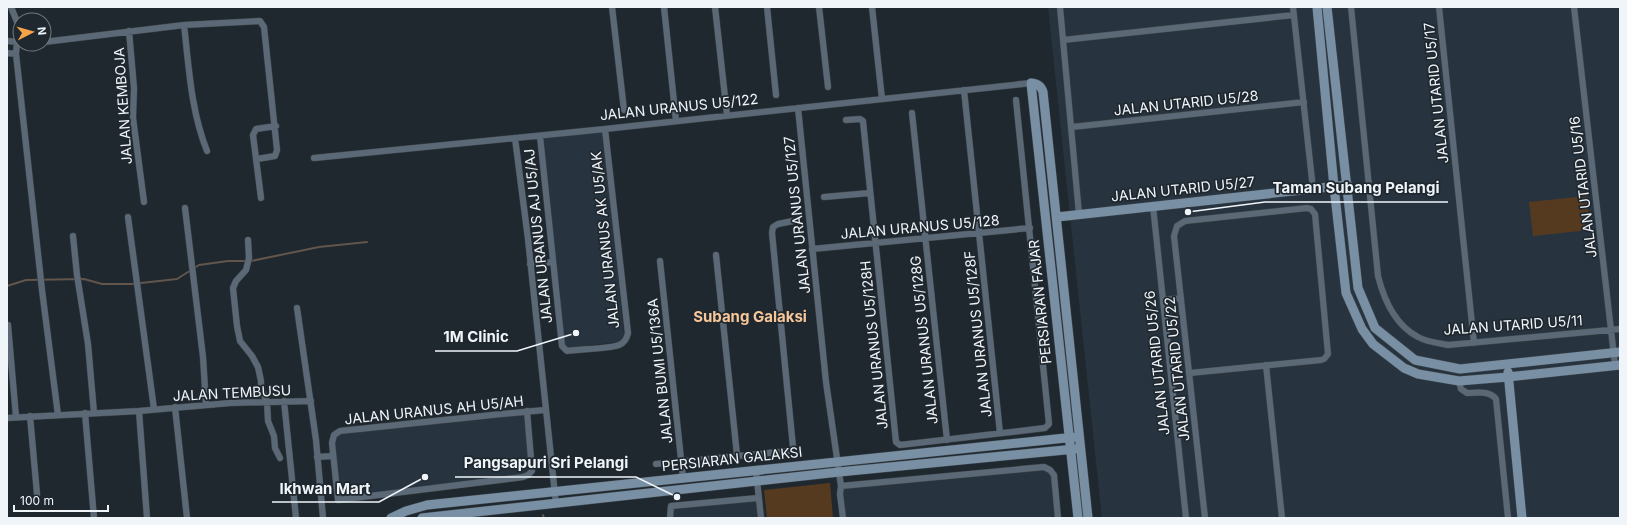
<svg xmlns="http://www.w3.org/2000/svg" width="1627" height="525" font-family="Inter,sans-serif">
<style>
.built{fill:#27343f}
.green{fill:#563a1f}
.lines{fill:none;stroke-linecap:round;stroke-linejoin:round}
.stream{stroke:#62554b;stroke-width:2}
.street-casing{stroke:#3d454b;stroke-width:7}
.secondary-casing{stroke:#3d454b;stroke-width:10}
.street{stroke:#5b6977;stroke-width:6}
.secondary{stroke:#798fa4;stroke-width:9}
.labels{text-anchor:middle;stroke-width:3.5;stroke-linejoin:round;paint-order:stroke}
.street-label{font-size:14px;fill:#f0f5fa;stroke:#20282f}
.neighbourhood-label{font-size:15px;font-weight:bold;fill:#f7c79a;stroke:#20282f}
.leader{fill:none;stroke:#f0f5fa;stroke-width:1.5}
.callout-dot{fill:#f0f5fa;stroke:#20282f;stroke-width:1.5}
.callout-label{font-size:15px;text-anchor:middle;font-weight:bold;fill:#f0f5fa;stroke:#20282f;stroke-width:3.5;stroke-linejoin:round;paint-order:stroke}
</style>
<rect width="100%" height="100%" fill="#20282f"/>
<!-- built -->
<path class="built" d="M1048 7H1620V518H1102Z
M603 132 624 335 618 342 569 348 564 344 543 138Z
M524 415 529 468 523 474 340 497 334 443 336 437 341 433Z
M1044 469 1052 476 1056 518H845L842 493 843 487Z
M756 500 758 518H673V508Z"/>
<!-- green -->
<path class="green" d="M1587 196 1590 230 1533 236 1529 202Z
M830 483 833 518H767L764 490Z"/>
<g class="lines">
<!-- stream -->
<path class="stream" d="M7 286 26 280 84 279 102 284H132L177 279 199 265 228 261H251L319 247 367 242
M543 515 544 518"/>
<defs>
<path id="street" d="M11 7 20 29
M612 7 624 110
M664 7 676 121
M715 7 727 115
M767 7 776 95
M819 7 828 87
M872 7 882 99
M1060 7 1079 214
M1293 7 1313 189
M1351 7 1378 276C1384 300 1395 325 1418 337 1427 342 1438 343 1448 345L1620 329
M1439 7 1474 343
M1574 7 1615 365
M184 25C189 68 191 111 207 151
M20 31 17 42 16 54 42 290 58 415
M129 31 134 88 133 118 144 202
M1063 40 1294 15
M7 41 19 42
M44 42 184 25 260 21 264 27 277 150 275 156 257 159
M7 53 16 54
M964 90 1000 433
M798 108 826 382 841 486 1044 467 1050 470 1054 475 1058 518
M912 113 947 440
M846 120 860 119 863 121 896 442 900 445 1045 428 1049 424 1016 100
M1072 127 1304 102
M540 136 562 346 567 351C580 349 608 349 619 345 624 343 627 338 628 333L605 129
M515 138 528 239 556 504
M314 158 605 129 1031 83
M824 197 870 193
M261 198 253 135 256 129 276 126
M1153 206 1186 518
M185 208 203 357 206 405
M128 217 154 409
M73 236 77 275 88 344 94 413
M248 240 249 258 246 270 236 281 233 288 237 326 240 341 252 356 258 367 261 381V388L267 402 268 421 274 436 275 448 280 458
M812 249 1030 228
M716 255 737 455
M660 261 683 478
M530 264 553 262
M1163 300 1181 298
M297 308 316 440 323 518
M8 325 16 417
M1266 365 1282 518
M1190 373 1321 360 1324 359 1328 354 1315 214 1311 209 1307 208 1185 221 1177 226 1174 236 1205 518
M1459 381 1461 389 1467 393C1477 393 1489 390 1496 399L1508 518
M284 401 296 518
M175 407 187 518
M139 411 147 518
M527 411 532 471 528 475 523 477 338 500 332 443 334 435 340 431C409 424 477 416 545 410
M85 413 94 518
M30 416 37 494
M7 418 139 411 230 403 311 401
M317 457 333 456
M656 464 789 451 793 447 772 233 773 227 778 224 793 221
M756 471 761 518
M841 486 840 494 843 518
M670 518 671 506 758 498"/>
<path id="secondary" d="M1317 7 1334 187 1346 293 1362 329 1373 344 1404 368 1418 374 1459 381 1508 377 1620 365
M1327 7 1358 288 1375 328 1415 360 1460 369 1620 352
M1057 217 1348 185
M1508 372 1522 518
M391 518 406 511 427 505 1075 437
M422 518 839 472 1075 449
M1078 518 1031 83C1038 84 1041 86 1043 92L1088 518"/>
</defs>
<!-- street casing -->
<use href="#street" class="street-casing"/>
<!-- secondary casing -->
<use href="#secondary" class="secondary-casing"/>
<!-- street -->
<use href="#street" class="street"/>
<!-- secondary -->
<use href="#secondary" class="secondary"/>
</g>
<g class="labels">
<!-- street labels -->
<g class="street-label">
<text transform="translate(1436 93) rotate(-96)" y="5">JALAN UTARID U5/17</text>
<text transform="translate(1186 103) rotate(-6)" y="5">JALAN UTARID U5/28</text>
<text transform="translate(123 106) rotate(-94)" y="5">JALAN KEMBOJA</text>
<text transform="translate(679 107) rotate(-6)" y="5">JALAN URANUS U5/122</text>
<text transform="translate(1583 187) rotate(-97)" y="5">JALAN UTARID U5/16</text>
<text transform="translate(1183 189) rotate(-6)" y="5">JALAN UTARID U5/27</text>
<text transform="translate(797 215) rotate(-96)" y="5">JALAN URANUS U5/127</text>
<text transform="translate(920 227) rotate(-5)" y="5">JALAN URANUS U5/128</text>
<text transform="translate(538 236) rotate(-96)" y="5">JALAN URANUS AJ U5/AJ</text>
<text transform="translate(605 240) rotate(-96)" y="5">JALAN URANUS AK U5/AK</text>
<text transform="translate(1040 302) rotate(-96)" y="5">PERSIARAN FAJAR</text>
<text transform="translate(1513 325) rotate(-4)" y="5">JALAN UTARID U5/11</text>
<text transform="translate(978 334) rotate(-96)" y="5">JALAN URANUS U5/128F</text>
<text transform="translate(924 340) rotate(-96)" y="5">JALAN URANUS U5/128G</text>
<text transform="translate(874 345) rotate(-96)" y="5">JALAN URANUS U5/128H</text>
<text transform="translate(1157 363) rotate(-96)" y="5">JALAN UTARID U5/26</text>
<text transform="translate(1177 369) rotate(-96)" y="5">JALAN UTARID U5/22</text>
<text transform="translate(660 371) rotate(-96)" y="5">JALAN BUMI U5/136A</text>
<text transform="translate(232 393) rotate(-3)" y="5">JALAN TEMBUSU</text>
<text transform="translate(434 410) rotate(-6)" y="5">JALAN URANUS AH U5/AH</text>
<text transform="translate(732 459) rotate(-6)" y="5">PERSIARAN GALAKSI</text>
</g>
<!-- neighbourhood labels -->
<g class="neighbourhood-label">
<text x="750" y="322">Subang Galaksi</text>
</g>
</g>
<!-- callouts -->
<path class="leader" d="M1188 212L1265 202H1448M576 333L517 351H435M677 497L636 477H455M425 477L379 502H272"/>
<g class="callout-dot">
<circle cx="1188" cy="212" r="4"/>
<circle cx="576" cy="333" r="4"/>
<circle cx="677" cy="497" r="4"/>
<circle cx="425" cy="477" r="4"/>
</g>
<g class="callout-label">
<text x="1356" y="193">Taman Subang Pelangi</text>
<text x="476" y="342">1M Clinic</text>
<text x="546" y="468">Pangsapuri Sri Pelangi</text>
<text x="325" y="494">Ikhwan Mart</text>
</g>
<!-- border -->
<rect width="1627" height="525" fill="none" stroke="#f0f5fa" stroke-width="16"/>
<!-- north arrow -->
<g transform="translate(32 32) rotate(84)"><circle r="19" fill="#20282f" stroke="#737a80"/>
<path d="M0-3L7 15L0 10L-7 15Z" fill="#f6a247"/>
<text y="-6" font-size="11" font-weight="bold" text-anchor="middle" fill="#f0f5fa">N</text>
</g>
<!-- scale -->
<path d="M14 505v6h94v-6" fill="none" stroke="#f0f5fa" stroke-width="2"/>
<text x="20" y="505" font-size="12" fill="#f0f5fa" stroke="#20282f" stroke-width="3" paint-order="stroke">100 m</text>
</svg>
